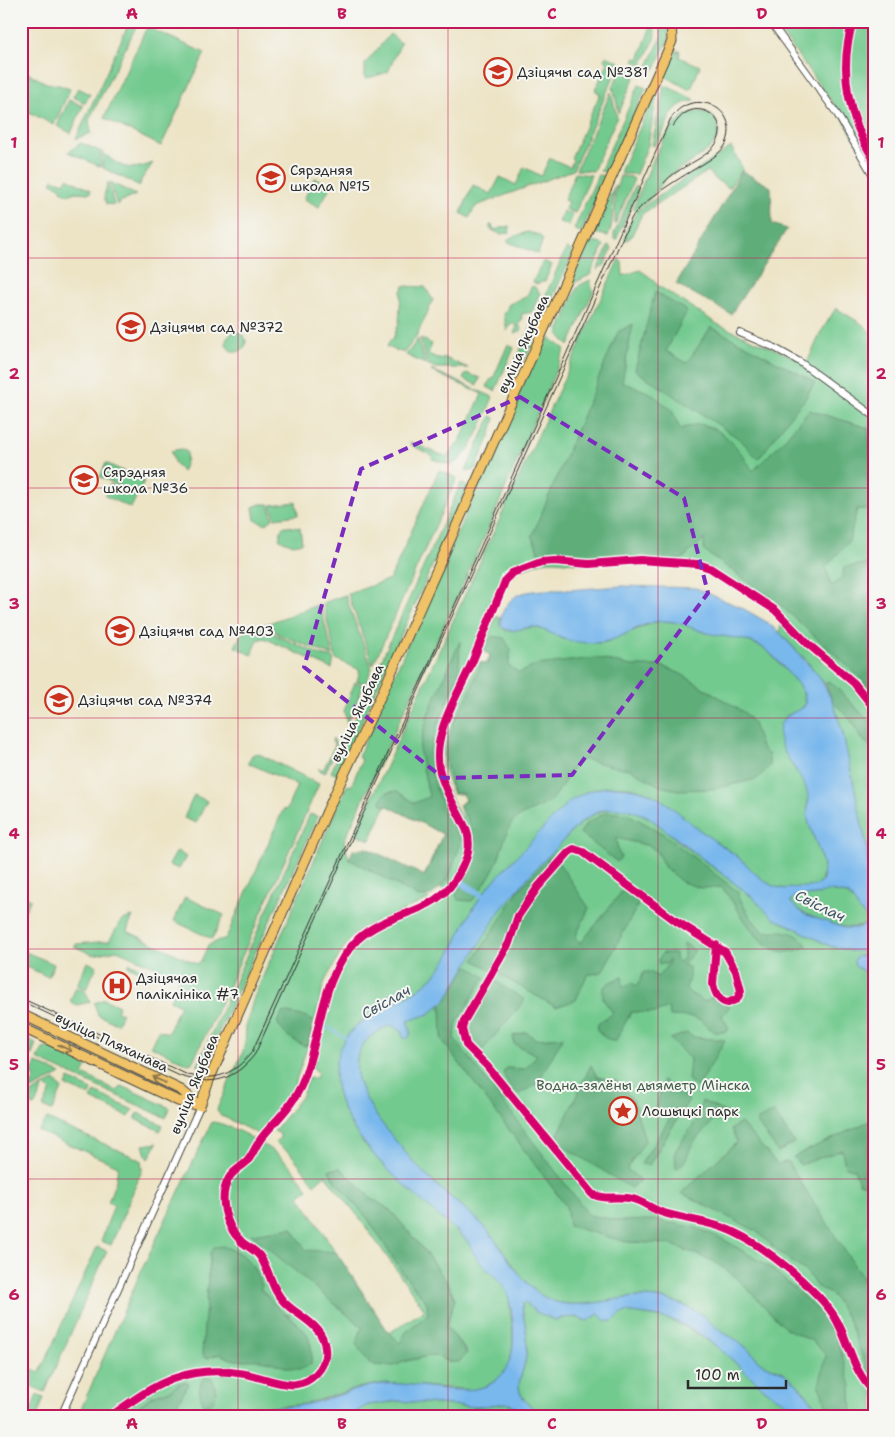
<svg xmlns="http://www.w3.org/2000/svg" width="895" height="1437" font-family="'Shantell Sans',sans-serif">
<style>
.green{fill:#73ca8f;stroke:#4f7a5d;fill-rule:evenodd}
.forest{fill:#5eae7a;stroke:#446c52}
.water{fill:#79b8ed;stroke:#52728c;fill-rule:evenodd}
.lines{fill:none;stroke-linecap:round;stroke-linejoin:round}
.stream{stroke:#79b8ed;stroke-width:2}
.canal{stroke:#79b8ed;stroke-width:7}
.minor-casing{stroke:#484742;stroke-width:8}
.major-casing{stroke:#484742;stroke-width:11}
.minor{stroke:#fff;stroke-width:6}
.major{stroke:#f0c369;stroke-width:9}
.tram{stroke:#2b2b2b;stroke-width:1}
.cycleway-casing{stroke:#f6f6f2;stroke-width:11}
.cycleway{stroke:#d6006c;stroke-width:8}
.oneway{stroke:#8e774a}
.marked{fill:none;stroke:#7b2cbf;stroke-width:4;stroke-dasharray:10 6;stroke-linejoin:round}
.grid{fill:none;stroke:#c2185b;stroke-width:1;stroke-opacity:0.55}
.labels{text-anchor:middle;stroke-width:4;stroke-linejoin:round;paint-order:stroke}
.poi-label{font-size:14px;fill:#2b2b2b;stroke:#f6f6f2;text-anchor:start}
.street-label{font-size:14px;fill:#2b2b2b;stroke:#f6f6f2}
.park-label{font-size:14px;fill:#415b49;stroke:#f6f6f2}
.water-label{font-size:15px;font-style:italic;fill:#425565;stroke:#f6f6f2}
.neatline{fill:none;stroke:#c2185b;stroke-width:2}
.grid-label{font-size:16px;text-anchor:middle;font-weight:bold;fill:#c2185b}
</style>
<rect width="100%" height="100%" fill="#f6f6f2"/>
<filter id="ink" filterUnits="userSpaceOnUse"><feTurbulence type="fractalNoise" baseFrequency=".02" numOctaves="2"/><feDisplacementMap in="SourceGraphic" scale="10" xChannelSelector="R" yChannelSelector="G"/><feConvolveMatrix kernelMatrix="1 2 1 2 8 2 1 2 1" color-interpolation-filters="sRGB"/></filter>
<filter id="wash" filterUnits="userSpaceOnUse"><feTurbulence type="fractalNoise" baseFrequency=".0096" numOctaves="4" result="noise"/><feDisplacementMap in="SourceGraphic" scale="20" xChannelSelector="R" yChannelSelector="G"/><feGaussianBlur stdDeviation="1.12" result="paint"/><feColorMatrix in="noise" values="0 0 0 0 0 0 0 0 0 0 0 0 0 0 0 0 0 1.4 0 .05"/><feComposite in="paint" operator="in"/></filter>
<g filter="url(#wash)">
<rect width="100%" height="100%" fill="#ede4c6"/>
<!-- green -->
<path class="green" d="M130 21H139L89 120 91 133 76 139Z
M659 21H666L669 38 655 69 647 68 662 36Z
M772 21H874V166L861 143 857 144 841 114Z
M651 26 654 27C658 39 647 54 642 65L634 61 635 58 639 59Z
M147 27 205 53 161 146 104 118Z
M390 34 401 43 388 72 365 79V64Z
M680 50 679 57 700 66 691 89H688L665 76 677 51Z
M606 56 620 62 573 170 476 206 469 218 461 213 473 185 491 194 500 177 516 185 524 167 541 176 550 158 570 167 573 160 571 158 600 94 595 90 608 63 605 60Z
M623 64 636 71V73L619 113 613 87Z
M21 69 46 83 59 85 70 89 54 125 21 108Z
M639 85 646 88 608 172 600 171Z
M664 85 694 99 695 101C666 102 670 130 654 146L652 145Z
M78 88 90 94 85 103 73 97Z
M611 92 617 117 593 171 576 170Z
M656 92 657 94 648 145 636 174H621V170Z
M69 100 83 106 71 133 57 126Z
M699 111C707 112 714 115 717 123 727 149 684 163 668 177 661 184 655 194 648 201 644 204 639 207 635 210L633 209C644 183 661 131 684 116 688 113 693 112 699 111Z
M81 143 100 151 101 167 68 152Z
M731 147 743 169 729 188 715 179 708 171 642 214 631 237 627 240 625 239 628 227 637 211Z
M102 151C119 168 130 172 153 163L141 180 140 186 103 168Z
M575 173 591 175 575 213 565 209 568 202 564 200Z
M598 175 606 176 581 233 574 229Z
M620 176 631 177 634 179 615 225V193Z
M67 178 91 190 90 193 75 192 69 195 62 191 60 187 51 183 53 179 64 183Z
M315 178 331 186 319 207 304 199Z
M108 182 114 205 106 204 104 196Z
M110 182 136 195 120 202 117 205Z
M615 185C610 202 616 220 608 236L594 233Z
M635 186 638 188 637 193 616 240 614 239V234Z
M563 211 573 215 569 225 559 222Z
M490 225H492L494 230 509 226 510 233 500 234 490 229Z
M527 232 539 235 543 239 538 254 508 242V239Z
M592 241 604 245 590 275 576 282 571 291 573 280 588 245Z
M609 245 612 249 604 266 597 270Z
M567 247 571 251 572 256 540 324 534 321Z
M619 259 622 262 623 276 640 270 654 280 657 285 719 325 807 363 821 332 836 308 862 324 874 335V708L854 683 808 644 775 610 710 568 698 564 640 560 589 564 554 561 541 562 512 573 506 579 502 589 463 685 447 717 440 742 438 757 443 781 465 827 459 805 465 800 462 794H453C449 783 442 770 442 757 443 726 466 690 478 662L487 663 490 655 482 651 496 616 500 618V626L506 631 535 627 546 631 563 639 599 643 606 642 657 621 678 622 707 633 746 640 766 649 798 684 803 693 805 704 801 709 786 716C785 726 782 738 784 747 786 760 801 775 806 788 811 798 806 808 808 818 810 835 836 876 815 886 803 888 785 891 773 886 760 881 748 866 737 856 727 848 716 842 706 835 669 808 651 779 599 788 589 790 579 795 571 801 556 813 543 829 530 843 511 863 489 883 474 907 460 930 451 960 431 979 406 1003 364 1009 345 1039 335 1055 333 1073 337 1090 349 1150 425 1200 467 1241 473 1247 475 1256 481 1263 487 1271 497 1277 503 1285 509 1294 510 1305 511 1316 516 1352 513 1381 473 1390L385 1383 362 1387 305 1404 260 1408 251 1413V1416H170L189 1383H180L171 1390 152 1396 126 1416H78L142 1269 212 1122C229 1123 270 1147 283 1159 293 1167 300 1179 308 1189L299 1196 389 1333 425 1310 358 1216 325 1175 315 1184 291 1154 275 1142 280 1138V1134L274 1131 301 1097 309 1078H316L318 1072 312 1068 317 1051 312 1049C321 1008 334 949 374 928 398 915 426 910 447 892L424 876 443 834 386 805 370 840 355 834ZM340 1168 370 1197 391 1211 422 1248 449 1285 455 1299 446 1326 467 1352 450 1362 434 1355 406 1361 428 1314 427 1303 402 1272 368 1219 334 1180 329 1170ZM210 1253 243 1255 252 1265 262 1286 260 1288 281 1311 290 1316 296 1369C286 1366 276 1362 266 1360 247 1357 239 1365 220 1354L206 1301Z
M543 261 552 265 545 281 537 284 533 282Z
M590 280 593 292 569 346 558 334 577 288 580 285Z
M404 286 425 287 433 300 417 335 404 353 387 347 390 340 393 339 399 323 401 291Z
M532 286 535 287 540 293 532 312 522 314 521 317 523 318 519 324 522 331 514 334 517 326 511 323 507 331 504 315 509 304 526 297Z
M532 325 539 328 527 355 515 372 511 370Z
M226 342a10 10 0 1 1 20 0a10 10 0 1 1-20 0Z
M420 338 432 344 428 354 442 360 443 357 468 368H436L427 364Z
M550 338 565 349 482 543 344 841 349 859 429 899 364 928 353 936 342 951 325 981 307 1048 292 1092 280 1111 260 1135 220 1115 217 1109 245 1047 246 1025 254 997 347 785 351 786 362 760 358 757 536 355Z
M418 339 425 364 406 355Z
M508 344 514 348 495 391 487 387 490 380 493 379Z
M432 370 493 397C484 418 473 455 451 465L432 459 433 456 411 445 410 442 447 457 460 441 482 394 431 371Z
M466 373 480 378 477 385 463 379Z
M491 416 495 418 490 436 476 468 471 471 466 470Z
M181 449 187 452 186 462 182 472 174 462 171 451Z
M106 463 144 481 139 494 100 477Z
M439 470 457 478 373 665 348 594 390 579Z
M461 483 468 487 363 719 340 774 337 775 331 772Z
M110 484 137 495 131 508 105 496Z
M296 502 298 515 275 518 271 505Z
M260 504H269L273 519 266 524 255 520 253 507Z
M285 526 300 528 302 543 293 545 279 539 282 528Z
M345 595 372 668 366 682 363 683 357 681 360 670 336 659 323 603Z
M320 604 333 656 278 634 269 623Z
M782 622 812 652 857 690 874 712V726L828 681 825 684 806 660 779 632Z
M268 623 276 635 321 655 334 658 332 669 264 638 258 640 252 655 235 647 241 634Z
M355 682 362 685 363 687 347 723 344 711Z
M833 702 851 720 862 739 874 749V907L866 897 869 866 867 848 843 734Z
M333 738 337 747 325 773 319 770V768L323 770 335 745 332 741Z
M257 753 319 784 227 990 192 1063 188 1064 151 1046 158 1030 168 1033 180 1005 170 1000 179 977 117 950 93 955 74 946 76 944 109 941 121 921 133 916 127 931 197 964 201 961 208 945 226 938 283 810 287 809 297 785 248 763 252 755Z
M194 795 207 801 196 823 184 818Z
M617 808 636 811 656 822 679 842 751 896 774 919 789 925 830 946 851 951 874 952V959L864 955 854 962 855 966 865 972 874 983V1416H823L819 1409C808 1398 798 1383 785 1374 778 1368 768 1368 761 1362 754 1357 749 1349 742 1344 736 1339 729 1337 723 1332 715 1327 709 1321 702 1315 685 1303 665 1298 645 1297 613 1296 574 1314 544 1297 520 1283 503 1246 483 1225 465 1207 444 1193 426 1175 414 1164 404 1151 393 1138 365 1104 328 1049 391 1025L402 1031 403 1037 411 1030 408 1024 409 1020C424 1015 436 1011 446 1000 463 970 479 939 499 911 516 889 536 869 555 849 574 830 589 810 617 808Z
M310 814 318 817 204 1064 197 1066Z
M177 851 186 857 179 869 169 865Z
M830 891C835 893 841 892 846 894 850 895 863 913 867 918L865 924C850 935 802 917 791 903V900L794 897 815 895Z
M21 893 31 899 23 914 21 913Z
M185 897 224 915 212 939 174 921Z
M21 950 54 964 48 977 21 964Z
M87 962 97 966 86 989 77 985Z
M130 963 156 975 155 978 128 966Z
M76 987 86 992 90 1002 77 1005 70 1002Z
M104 999 119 1006 117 1011 122 1013 117 1024 98 1015 94 1003Z
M21 1035 36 1043 32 1055 21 1050Z
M49 1047 87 1066 83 1074 117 1091 122 1086 170 1108 166 1118 37 1059 43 1049Z
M36 1063 61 1074 28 1092 35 1077 30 1074Z
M69 1079 92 1090 90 1096 66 1086Z
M55 1080 62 1089 52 1111 43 1107 51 1090 45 1086Z
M44 1086 35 1105 33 1106 25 1103 28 1096Z
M95 1092 133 1110 129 1117 91 1099Z
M138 1113 163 1125 160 1131 135 1119Z
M47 1119 141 1160 142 1170 111 1245 101 1241 114 1205 108 1202 116 1180 118 1166 38 1131Z
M157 1143 149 1159 147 1158 143 1145Z
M97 1247 107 1251 45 1392 21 1382V1365L40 1372Z
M525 1302 536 1312 555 1320C563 1317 576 1315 584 1321L599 1314 606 1321H613L620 1314 626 1312 665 1318 686 1327 719 1348 767 1391 790 1403 803 1416H542C503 1384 525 1386 527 1347 528 1334 524 1321 522 1308L523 1304Z
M37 1395 44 1398 37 1416H28Z
M399 1401 476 1407 506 1403 512 1405 527 1416H348L368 1405Z"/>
<!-- forest -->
<path class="forest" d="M742 171 771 187 772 224 787 229 731 314 676 284Z
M655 292 687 311 666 351 687 363 711 327 815 382 805 399 791 415 761 456 757 458 741 440 635 370Z
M633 324 622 382 650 393 672 410 680 429C687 427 698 423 704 425 727 431 741 452 753 471L782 442 809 410 868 428 874 486V510L857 509 849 541 826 567 831 586 842 578 844 567 867 564 874 567V693L852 670 777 602 704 551V539L681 560 587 559 539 553 532 536 618 332Z
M492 636 504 638 511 650 508 665 519 673 536 665 596 658 632 666H662L681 674 745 713 753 723 761 747 768 754 770 766 757 779 712 789 678 790 660 786 630 769 611 766 584 759C568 768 565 784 554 797 543 810 523 810 512 823 505 832 501 855 495 866 489 879 480 890 472 901L458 900 456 895C478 857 484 846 460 806L466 800 462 793 453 794 445 757 447 744 454 721 471 690 481 663 488 664 491 655 485 650Z
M460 641 459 674 439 721 430 751 432 775 439 797 453 819 454 830 462 840 448 880 431 896 419 897 349 859 353 850 367 848 425 876 443 834 386 805 384 806 381 802C383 792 387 792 397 791L414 803 429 797 419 749 428 714Z
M828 681 831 682 874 726V749L862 739 851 720 833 702 825 684Z
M606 812 628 814 662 833 737 891C743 907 751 920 764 932 781 930 797 929 807 946 762 970 745 913 721 887L701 888 682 882 665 868 657 852 650 846 616 838 618 851 621 857 617 862 580 833 587 823Z
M552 855 556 859 589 908 575 938 581 943 623 890 640 901 602 972 587 975 576 1000 556 1007 474 960 519 890Z
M684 943 695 951 683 965 689 967V979L686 988 690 993 705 1002 712 997 730 1006 722 1016 729 1028 727 1032H714L700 1020 692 1017 670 1016 668 1008 655 1013 631 1012 615 1042 606 1038 597 1030C596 1020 607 1019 613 1013L603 999V988L610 982 622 977 623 987 632 983 637 986 644 972H650L658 977 669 963V960L666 964H659L658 960 663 953H675V958L679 962 684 959Z
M467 965 485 977 458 1020 454 1038 589 1215 621 1221 653 1220 694 1227 723 1239 771 1268 816 1308 837 1338 851 1386 852 1416H831L819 1386 826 1355 812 1341 785 1328 736 1277 713 1261 670 1244 627 1242 569 1226 566 1206 442 1040 441 1005 458 982Z
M492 979 525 1000 480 1053C475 1047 467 1042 466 1034 463 1020 484 991 492 979Z
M283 1012 307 1017 313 1022 308 1045 304 1046C292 1039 283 1035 277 1022Z
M526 1032 535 1039 563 1037 537 1084 519 1094 510 1087 503 1073 506 1068 525 1069 537 1055 514 1044 513 1036Z
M687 1033 693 1037 725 1040 698 1088 688 1080 690 1059 670 1039Z
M591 1065 597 1077 616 1081 634 1101 645 1141 627 1169 640 1180 631 1188 555 1141Z
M663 1080 689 1100 649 1165 641 1164 672 1115 656 1112Z
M702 1101 731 1115 725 1120H713C708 1129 700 1133 694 1142 686 1153 690 1160 676 1169L675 1151 697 1119Z
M774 1112 794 1143 778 1152 756 1121Z
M874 1119 873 1187 859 1183 854 1169 845 1167 842 1150 800 1165 793 1157Z
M741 1123 778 1165 787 1161 874 1296V1378L867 1369 848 1319 832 1295 816 1286 807 1272 782 1255 756 1231 681 1193 737 1142 731 1129Z
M340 1168 370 1197 391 1211 422 1248 449 1285 455 1299 446 1326 467 1353 459 1362H450L434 1355 406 1361 394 1366 371 1365 356 1344 362 1327 251 1234 292 1228 306 1250 336 1252 389 1333 400 1343 406 1332 428 1314 427 1303 402 1272 368 1219 334 1180 329 1170Z
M223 1246C250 1257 250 1260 262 1286L260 1289C268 1296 275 1305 283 1312 304 1328 314 1335 311 1364 307 1367 302 1369 297 1369 286 1369 276 1363 266 1361 248 1357 239 1365 220 1354L208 1358 204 1357 202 1353 210 1253 214 1247Z
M205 1376 212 1378C216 1389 219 1398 209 1405L204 1404C198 1394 198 1385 205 1376Z
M187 1382 189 1383 170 1416H126L152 1396 171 1390 180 1383Z
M242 1406 245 1416H223Z"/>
<!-- water -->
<path class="water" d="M622 586 696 588 744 609 765 621 779 632 819 676 833 702 843 734 867 848 869 874 866 894 868 900 874 907V952L851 951 830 946 789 925 774 919 751 896 647 816 627 809H606L597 812 581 822 531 874 499 912 446 1000 429 1014 408 1021V1024L411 1032 409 1037 404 1039 402 1031 391 1025C326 1050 367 1107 396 1141 408 1156 420 1170 434 1183 450 1198 468 1210 483 1225 504 1247 518 1282 544 1297 574 1314 613 1296 645 1297 666 1298 685 1304 702 1315 709 1321 715 1327 723 1332 729 1336 736 1339 742 1344 749 1349 754 1357 761 1362 768 1368 778 1368 785 1374 798 1383 808 1398 819 1409L823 1416H803C791 1401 779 1401 766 1390 737 1366 708 1332 671 1320 657 1315 641 1315 626 1312L620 1314 613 1321H605L599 1314 587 1321 578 1317 561 1318 555 1320 536 1312 525 1302 523 1304 522 1308C524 1321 528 1334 527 1347 525 1385 503 1385 542 1416H527L512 1405 506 1403 476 1407 399 1401 368 1405 348 1416H309L306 1414 301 1416H251L254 1410 260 1408C280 1407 300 1407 319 1401 341 1395 361 1386 383 1384 414 1381 459 1397 486 1386 501 1380 509 1367 512 1352 515 1335 513 1302 504 1287 497 1276 486 1270 478 1260 473 1254 472 1247 467 1241 458 1230 445 1222 434 1212 395 1177 327 1122 336 1063 343 1013 402 1008 432 978 453 957 461 925 478 901 490 883 507 867 522 851 537 835 552 818 568 803 580 793 594 788 609 787 659 786 669 808 705 834 717 843 730 850 741 860 752 869 763 883 776 887 783 890 791 888 798 887 805 887 815 888 820 883 832 873 811 834 808 820 806 810 810 801 807 791 802 773 777 751 779 731 780 716 793 713 804 707 809 695 797 683 789 674 781 665 773 654 762 647 745 637 726 638 707 633 689 628 675 618 655 622 634 626 617 643 595 643 584 643 571 642 561 638 551 634 543 628 533 627 522 627 508 636 501 625 499 613 509 599 520 594 535 589 552 590 567 590 585 589 604 587 622 586ZM830 891 847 894 850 896 859 910 867 918 865 924 858 928H845L804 914 791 903V900L794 897 815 895Z
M864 955 874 959V983L865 972 855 966 854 962 856 957Z"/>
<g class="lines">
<!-- stream -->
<path class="stream" d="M323 1027 329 1028 347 1039"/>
<!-- canal -->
<path class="canal" d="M462 883 489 900"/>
</g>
</g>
<g filter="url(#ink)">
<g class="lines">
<defs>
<path id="minor" d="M770 21 837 114 874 177
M740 333 773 347 800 362 874 416
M61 1416 200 1106"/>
<path id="major" d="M21 1014 181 1090 200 1106
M21 1027 178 1101 197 1105
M200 1106 210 1078 327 811 383 691 669 48 672 41 671 21"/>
</defs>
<!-- minor casing -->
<use href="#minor" class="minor-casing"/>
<!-- major casing -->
<use href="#major" class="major-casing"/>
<!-- minor -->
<use href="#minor" class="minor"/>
<!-- major -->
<use href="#major" class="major"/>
<!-- tram -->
<path class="tram" d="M664 183C677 166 710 159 718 140 727 120 705 103 687 112 681 115 677 121 673 126
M21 998 188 1075C217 1081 233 1075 252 1052L426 670 670 120C690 85 742 107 726 144 722 152 711 159 703 164 685 175 640 201 631 219L255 1054C234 1081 212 1086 180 1076L21 1001"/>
<defs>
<path id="cycleway" d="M853 21C838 70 848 118 874 160
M716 945 713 984C715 993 719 1002 728 1003L737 999 741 991 736 971 725 952 676 921 583 852 574 849 569 852 538 887 518 916 509 943 464 1021 462 1029 466 1045 487 1066 592 1194C605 1201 619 1195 633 1199 644 1202 653 1210 664 1213 684 1219 705 1221 724 1228 754 1239 794 1271 816 1294 824 1302 832 1311 837 1321 851 1347 852 1370 874 1392
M111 1416C137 1397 163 1378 195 1373 211 1370 229 1371 245 1374 271 1378 299 1398 320 1369 324 1363 326 1355 325 1348 323 1324 298 1317 284 1302 272 1290 270 1272 261 1258 256 1250 247 1247 241 1241 225 1226 218 1197 229 1178 234 1169 243 1167 249 1159 254 1152 257 1143 263 1136 277 1119 292 1106 301 1086 322 1038 318 978 358 939 392 908 437 918 461 870 468 857 471 846 467 831 458 811 444 791 439 768 432 731 460 693 473 660 483 636 492 612 502 589L506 579 512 573 541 562 554 561 589 564 640 560 698 564 710 568 775 610 808 644 854 683 874 708"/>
</defs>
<!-- cycleway casing -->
<use href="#cycleway" class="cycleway-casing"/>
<!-- cycleway -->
<use href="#cycleway" class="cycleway"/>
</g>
<!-- one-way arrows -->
<defs><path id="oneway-shaft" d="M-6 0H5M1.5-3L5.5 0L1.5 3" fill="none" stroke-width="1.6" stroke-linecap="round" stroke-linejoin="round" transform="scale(1.25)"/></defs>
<g class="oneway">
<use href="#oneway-shaft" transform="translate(65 1048) rotate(25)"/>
<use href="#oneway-shaft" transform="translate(159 1080) rotate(-155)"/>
</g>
</g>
<!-- marked area -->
<path class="marked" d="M520 397 684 498 708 593 572 775 443 778 304 667 361 469Z"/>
<!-- grid -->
<path class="grid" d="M238 21V1416M448 21V1416M658 21V1416M21 258H874M21 488H874M21 718H874M21 949H874M21 1179H874"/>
<!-- icons -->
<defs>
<symbol id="school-ring" viewBox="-11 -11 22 22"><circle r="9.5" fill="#f6f6f2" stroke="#c8321e" stroke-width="1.5"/><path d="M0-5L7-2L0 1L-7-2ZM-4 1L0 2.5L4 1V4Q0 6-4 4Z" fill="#c8321e"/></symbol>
<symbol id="hospital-ring" viewBox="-11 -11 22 22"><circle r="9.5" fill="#f6f6f2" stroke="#c8321e" stroke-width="1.5"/><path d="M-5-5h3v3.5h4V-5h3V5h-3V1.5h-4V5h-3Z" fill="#c8321e"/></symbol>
<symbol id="sight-ring" viewBox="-11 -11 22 22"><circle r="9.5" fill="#f6f6f2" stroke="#c8321e" stroke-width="1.5"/><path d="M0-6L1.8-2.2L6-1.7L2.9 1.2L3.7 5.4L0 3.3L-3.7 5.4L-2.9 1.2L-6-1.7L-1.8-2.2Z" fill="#c8321e"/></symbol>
</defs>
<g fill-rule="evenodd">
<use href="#school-ring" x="482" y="56" width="32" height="32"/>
<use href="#school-ring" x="255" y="162" width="32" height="32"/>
<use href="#school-ring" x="115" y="311" width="32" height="32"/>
<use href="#school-ring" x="68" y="464" width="32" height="32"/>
<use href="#school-ring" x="104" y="615" width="32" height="32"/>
<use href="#school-ring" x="43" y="684" width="32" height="32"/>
<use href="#hospital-ring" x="101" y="970" width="32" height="32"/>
<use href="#sight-ring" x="607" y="1095" width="32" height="32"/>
</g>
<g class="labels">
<!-- poi labels -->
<g class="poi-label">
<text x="517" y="77">Дзіцячы сад №381</text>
<text x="290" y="175">Сярэдняя<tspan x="290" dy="16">школа №15</tspan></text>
<text x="150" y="332">Дзіцячы сад №372</text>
<text x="103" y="477">Сярэдняя<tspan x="103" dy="16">школа №36</tspan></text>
<text x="139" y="636">Дзіцячы сад №403</text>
<text x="78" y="705">Дзіцячы сад №374</text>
<text x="136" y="983">Дзіцячая<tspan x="136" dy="16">паліклініка #7</tspan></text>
<text x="642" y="1116">Лошыцкі парк</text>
</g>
<!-- street labels -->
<g class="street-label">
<text transform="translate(523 344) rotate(-66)" y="5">вуліца Якубава</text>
<text transform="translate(357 713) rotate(-65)" y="5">вуліца Якубава</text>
<text transform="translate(112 1042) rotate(25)" y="5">вуліца Пляханава</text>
<text transform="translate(194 1084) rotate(-68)" y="5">вуліца Якубава</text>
</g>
<!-- park labels -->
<g class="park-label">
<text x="643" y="1090">Водна-зялёны дыяметр Мінска</text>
</g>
<!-- water labels -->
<g class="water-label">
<text transform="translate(820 906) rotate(26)" y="5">Свіслач</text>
<text transform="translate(386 1002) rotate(-29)" y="5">Свіслач</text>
</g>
</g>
<!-- margin -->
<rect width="895" height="1437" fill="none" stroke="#f6f6f2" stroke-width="55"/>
<!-- scale -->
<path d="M688 1380v8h98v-8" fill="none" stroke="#2b2b2b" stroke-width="2.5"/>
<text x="695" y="1380" font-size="15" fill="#2b2b2b" stroke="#f6f6f2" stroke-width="4" paint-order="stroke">100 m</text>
<rect x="28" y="28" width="840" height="1382" class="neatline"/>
<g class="grid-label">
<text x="132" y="19">A</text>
<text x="342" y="19">B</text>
<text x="552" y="19">C</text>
<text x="762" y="19">D</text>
<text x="14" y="148">1</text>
<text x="881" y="148">1</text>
<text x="14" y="379">2</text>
<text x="881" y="379">2</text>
<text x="14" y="609">3</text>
<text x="881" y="609">3</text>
<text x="14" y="839">4</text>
<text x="881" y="839">4</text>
<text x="14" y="1070">5</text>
<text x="881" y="1070">5</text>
<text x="14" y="1300">6</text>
<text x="881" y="1300">6</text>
<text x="132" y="1429">A</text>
<text x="342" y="1429">B</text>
<text x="552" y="1429">C</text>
<text x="762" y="1429">D</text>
</g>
</svg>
